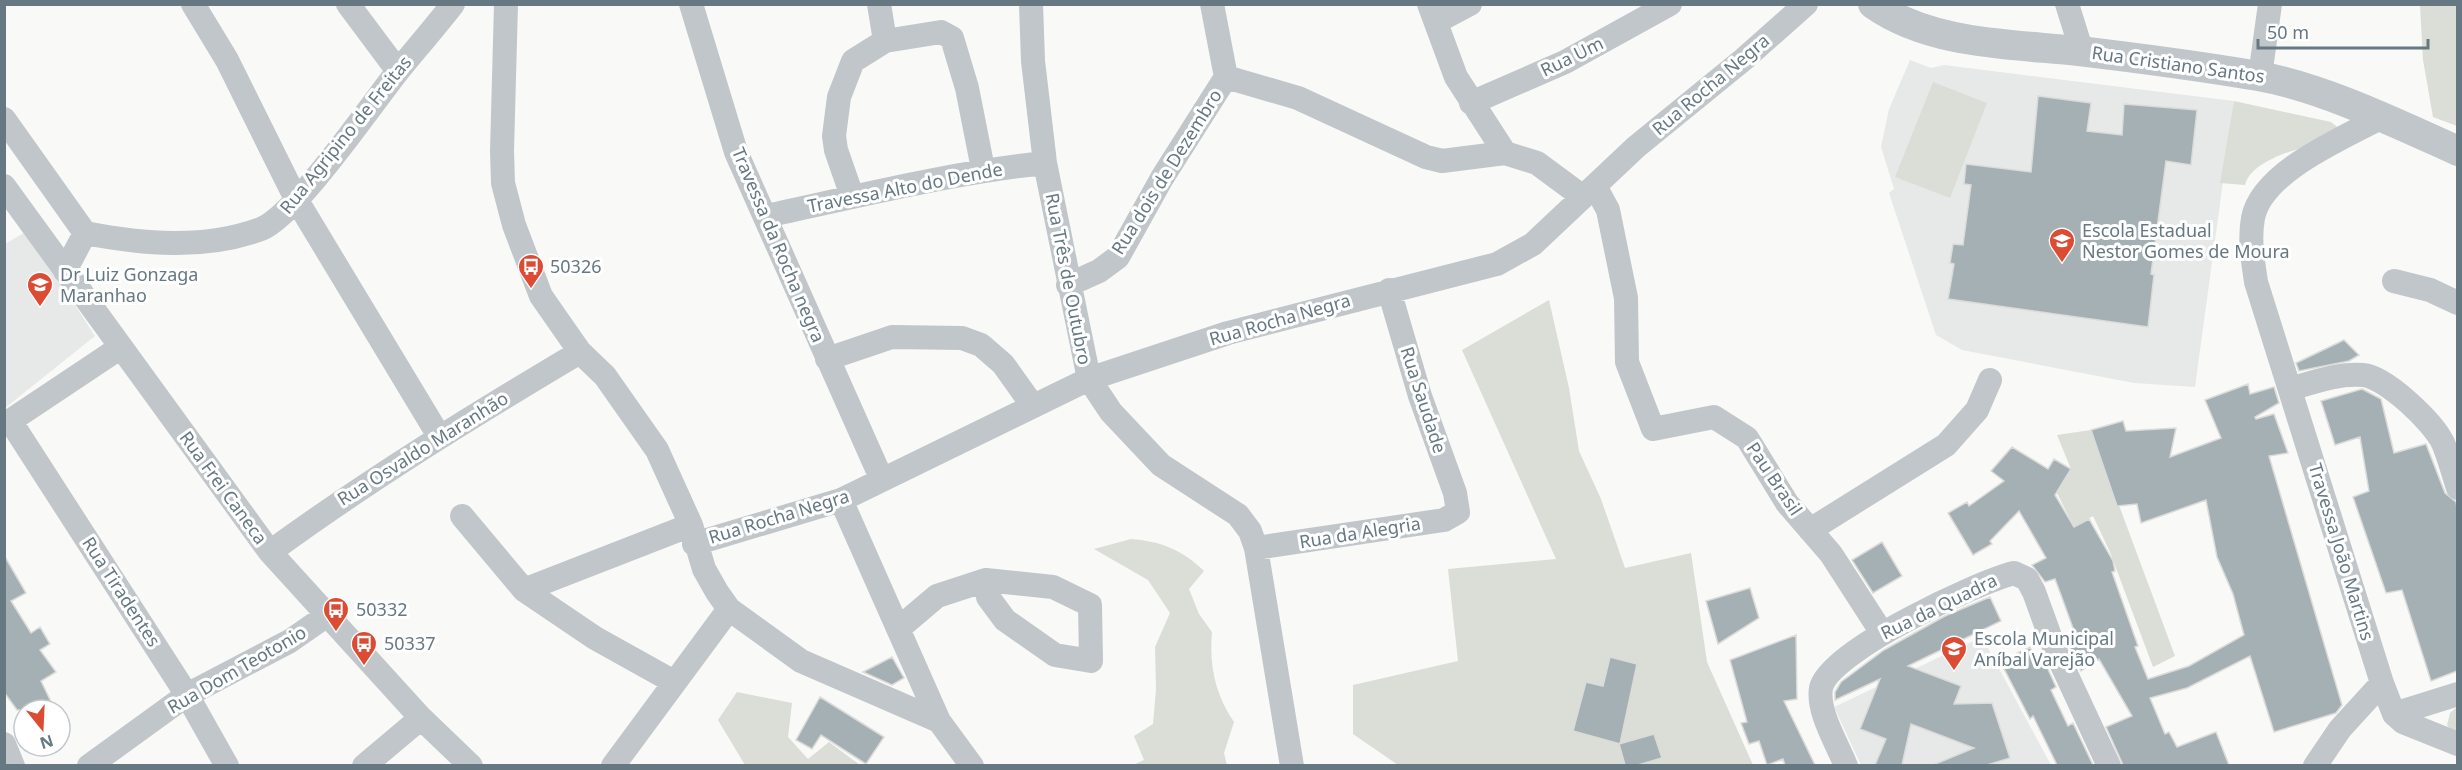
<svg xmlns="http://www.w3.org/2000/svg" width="2462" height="770" font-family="'Noto Sans',sans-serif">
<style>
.built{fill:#e7e9e8}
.green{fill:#daded7}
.building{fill:#a5b0b4;stroke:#dbdbd9;stroke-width:1.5}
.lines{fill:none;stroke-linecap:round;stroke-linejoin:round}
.minor{stroke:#c0c6c9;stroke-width:24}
.tertiary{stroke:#c0c6c9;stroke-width:30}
.labels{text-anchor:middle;stroke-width:6;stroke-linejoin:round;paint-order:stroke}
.street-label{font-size:18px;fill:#667881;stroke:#fff}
.poi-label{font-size:18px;fill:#667881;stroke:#fff;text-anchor:start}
</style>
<rect width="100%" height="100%" fill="#f9f9f7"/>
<!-- built -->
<path class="built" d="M1910 60 1931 68 1944 65 2234 101 2195 387 2134 383 1962 350 1936 335 1889 193 1894 189 1881 147 1889 109Z
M27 231 95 336 5 408V244Z
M1982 637 2051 765H1861L1834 707Z"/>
<!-- green -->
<path class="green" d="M2420 5H2457V126L2433 117 2423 60Z
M1933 82 1987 103 1950 198 1895 177Z
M2234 101 2331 122 2351 138C2323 143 2254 153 2245 185L2220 183Z
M1549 300 1569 388 1579 451 1601 499 1625 568 1691 553 1707 662 1753 765H1398L1353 734V685L1458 661 1448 569 1556 559 1462 350Z
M2091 430 2175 656 2153 667 2110 552 2093 516 2074 527 2057 493 2071 469 2057 435Z
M1131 539C1160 541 1183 550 1204 571L1189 589 1199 614 1212 632C1209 665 1215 694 1234 722L1224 753 1227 765H1133L1144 760 1134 736 1153 724 1156 689 1155 647 1170 613 1148 580 1094 549Z
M737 692 792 703 788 737 808 759 829 742 860 765H745L718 720Z
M2457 707V740L2447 725 2450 713Z"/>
<!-- building -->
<path class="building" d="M2038 96 2091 103 2087 131 2122 135 2124 104 2197 110 2191 165 2166 161 2151 274 2154 275 2148 327 1948 299 1954 264 1950 263 1953 244 1963 245 1971 185 1964 184 1966 164 2031 172Z
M2344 340 2359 355 2349 361 2299 371 2296 363Z
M2248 384 2250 394 2274 387 2279 403 2255 417 2256 419 2274 414 2288 453 2269 456 2342 705 2336 713 2274 732 2250 656 2187 688 2150 698 2165 734 2169 732 2177 747 2216 732 2229 765H2123L2106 727 2132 716 2099 659 2081 671 2068 643 2077 639 2061 595 2055 579 2045 582 2032 565 2046 558 2019 511 1990 541 1992 544 1973 555 1948 513 1967 502 1969 506 2004 481 1991 471 2012 447 2048 469 2054 459 2071 469 2055 495 2074 527 2089 519 2113 561 2115 571 2112 572 2138 646 2135 647 2148 679 2189 666 2244 635 2233 594 2217 557 2206 500 2141 523 2137 504 2117 506 2091 430 2123 421 2126 431 2176 428 2170 457 2221 438 2205 400Z
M2362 389 2381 399 2394 453 2426 444 2445 493 2456 502 2457 508V671L2431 681 2402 590 2386 593 2353 497 2369 491 2360 437 2335 445 2321 401Z
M1882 542 1902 576 1873 593 1852 560Z
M4 555 26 593 11 601 31 633 40 627 50 644 40 650 56 672 41 681 55 710H17L4 692Z
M1750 588 1759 618 1718 644 1706 601Z
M1990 597 2001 621 1908 666 1961 686 1954 704 1992 703 2010 758 1987 765H1933L1974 748 1911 724 1902 765H1875L1886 739 1860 729 1880 679 1835 700V692L1841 682 1884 650 1945 616Z
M1796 635 1797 699 1784 701 1815 765H1785L1783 759 1767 765 1759 741 1749 744 1741 723 1747 722 1730 660Z
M2030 647 2036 660 2042 656 2056 687 2051 690 2068 726 2073 723 2093 765H2057L2033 716 2030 719 2000 661Z
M892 657 904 678 892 685 863 672Z
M1610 657 1637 664 1620 744 1573 731 1586 682 1603 686Z
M820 697 884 737 866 764 821 735 812 749 796 740Z
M1654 734 1662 758 1638 765H1625L1619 744Z"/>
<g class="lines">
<!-- minor -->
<path class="minor" d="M193 4 227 60 296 199 439 436
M348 4 398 71
M506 4 502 151 503 183 514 225 541 296 580 352 605 376 657 450 691 525 704 569 717 592 729 609 801 661 939 721 972 766
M691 4 736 152 882 480
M879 4 885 41
M1031 4 1033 61 1045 163 1089 379 1111 412 1161 465 1238 515 1250 531 1256 548 1292 766
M1212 4 1226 77
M1429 4 1456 77 1505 153 1537 163 1583 197
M2067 4 2082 52
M1436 22 1470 4
M2260 76 2270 4
M1471 103 1565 62 1670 4
M2382 117C2344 138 2262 171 2253 218 2249 240 2253 261 2256 282L2382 683 2394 714 2403 722 2458 744
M4 119 85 233
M4 186 270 552 421 718 471 766
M1595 186 1608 210 1626 298 1627 362 1653 429 1714 417 1747 438 1787 503 1831 554 1882 633
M852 196 836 150 834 136 839 97 853 61 885 41 941 32 952 38 967 88 983 169
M766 216C859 196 950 173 1045 163
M65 271 85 233C142 244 204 250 261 229 296 215 371 105 398 71 416 49 435 27 453 4
M2394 281 2430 290 2458 303
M1068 285 1099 271 1118 257 1162 178 1226 77 1298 98 1426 157 1442 161 1505 153
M827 359 892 337 962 338 981 345 1003 364 1033 406
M2290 389C2314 382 2338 373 2363 375 2386 377 2433 422 2443 443 2449 457 2453 473 2458 488
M11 422 187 695 227 766
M4 425 121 347
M841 500 939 721
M462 516 524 590 595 638 674 682
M1810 530 1946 445 1977 410 1990 380
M694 544 841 500 1089 379 1228 333 1497 264 1533 244 1636 147 1744 59 1806 4
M1256 548 1444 520 1458 512 1455 493 1420 396 1389 290
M270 552C370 479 474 415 580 352
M524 590 691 525
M898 629 937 596 986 580 1053 587 1090 605 1091 661 1055 655 1005 620 988 597 986 580
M2394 714 2458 694
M4 744 13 766
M89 766 187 695 290 641 326 616
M364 766 421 718
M613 766 729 609
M1846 766C1837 743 1817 712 1821 688 1829 651 1978 582 2014 573L2027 579 2034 592 2055 650 2109 766
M2315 766 2340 729 2382 683"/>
<!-- tertiary -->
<path class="tertiary" d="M1873 4C1931 45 2011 44 2079 51 2138 58 2199 66 2258 76 2322 87 2398 124 2458 151"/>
</g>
<!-- icons -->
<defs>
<symbol id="school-pin" viewBox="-11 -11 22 30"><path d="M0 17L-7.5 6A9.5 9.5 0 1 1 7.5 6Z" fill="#dc4c35" stroke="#fff"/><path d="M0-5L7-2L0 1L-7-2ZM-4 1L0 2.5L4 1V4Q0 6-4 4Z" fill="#fff"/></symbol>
<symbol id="bus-pin" viewBox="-11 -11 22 30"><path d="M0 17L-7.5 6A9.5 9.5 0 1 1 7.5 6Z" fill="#dc4c35" stroke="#fff"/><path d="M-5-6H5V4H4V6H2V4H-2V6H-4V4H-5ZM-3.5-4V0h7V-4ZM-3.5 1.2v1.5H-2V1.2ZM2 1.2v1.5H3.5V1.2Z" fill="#fff"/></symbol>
</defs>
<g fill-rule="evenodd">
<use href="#school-pin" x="2047" y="226" width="30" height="40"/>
<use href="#bus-pin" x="516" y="252" width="30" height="40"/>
<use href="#school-pin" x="25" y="270" width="30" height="40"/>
<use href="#bus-pin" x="321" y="595" width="30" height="40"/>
<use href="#bus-pin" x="349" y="629" width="30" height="40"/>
<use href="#school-pin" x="1939" y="634" width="30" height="40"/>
</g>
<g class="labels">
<!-- street labels -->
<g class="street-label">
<text transform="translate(1572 57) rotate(-26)" y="6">Rua Um</text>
<text transform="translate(2178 65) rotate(8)" y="6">Rua Cristiano Santos</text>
<text transform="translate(1711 85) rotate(-40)" y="6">Rua Rocha Negra</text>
<text transform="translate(346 135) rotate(-51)" y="6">Rua Agripino de Freitas</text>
<text transform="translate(1167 172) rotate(-58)" y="6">Rua dois de Dezembro</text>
<text transform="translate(905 188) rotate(-11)" y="6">Travessa Alto do Dende</text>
<text transform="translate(778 245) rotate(67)" y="6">Travessa da Rocha negra</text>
<text transform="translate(1068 279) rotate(79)" y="6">Rua Três de Outubro</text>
<text transform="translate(1280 320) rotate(-16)" y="6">Rua Rocha Negra</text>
<text transform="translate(1423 400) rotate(72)" y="6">Rua Saudade</text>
<text transform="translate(423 449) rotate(-32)" y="6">Rua Osvaldo Maranhão</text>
<text transform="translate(1774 479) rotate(56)" y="6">Pau Brasil</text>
<text transform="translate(223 488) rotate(54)" y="6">Rua Frei Caneca</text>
<text transform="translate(779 517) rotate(-17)" y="6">Rua Rocha Negra</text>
<text transform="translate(1360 533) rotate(-9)" y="6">Rua da Alegria</text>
<text transform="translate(2341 552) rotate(73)" y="6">Travessa João Martins</text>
<text transform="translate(121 592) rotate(57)" y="6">Rua Tiradentes</text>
<text transform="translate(1939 607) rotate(-26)" y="6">Rua da Quadra</text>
<text transform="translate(237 670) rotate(-30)" y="6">Rua Dom Teotonio</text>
</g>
<!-- poi labels -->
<g class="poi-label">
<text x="2082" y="237">Escola Estadual<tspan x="2082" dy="21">Nestor Gomes de Moura</tspan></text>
<text x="550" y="273">50326</text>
<text x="60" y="281">Dr Luiz Gonzaga<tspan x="60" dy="21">Maranhao</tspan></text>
<text x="356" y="616">50332</text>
<text x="1974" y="645">Escola Municipal<tspan x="1974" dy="21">Aníbal Varejão</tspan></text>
<text x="384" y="650">50337</text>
</g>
</g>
<!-- border -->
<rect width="2462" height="770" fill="none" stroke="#667881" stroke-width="12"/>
<!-- north arrow -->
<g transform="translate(42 728) rotate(162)"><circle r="28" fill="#ffffff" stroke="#c2c9cd" stroke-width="1.5"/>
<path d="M0-4.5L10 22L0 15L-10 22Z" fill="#dc4c35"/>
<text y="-9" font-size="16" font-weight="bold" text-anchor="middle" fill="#667881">N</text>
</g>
<!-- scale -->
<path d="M2258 39v9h170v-9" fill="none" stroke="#667881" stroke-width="3"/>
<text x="2267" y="39" font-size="18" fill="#667881" stroke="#ffffff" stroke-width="4.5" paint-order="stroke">50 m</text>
</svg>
